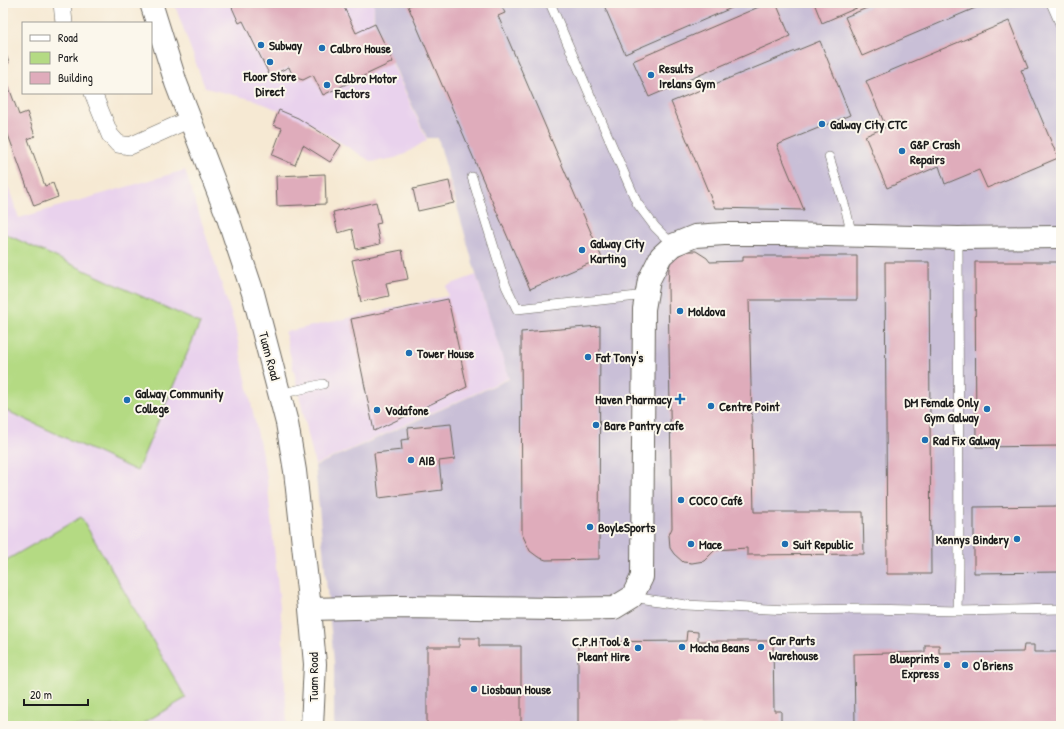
<svg xmlns="http://www.w3.org/2000/svg" width="1064" height="729" font-family="'Patrick Hand',sans-serif">
<style>
.built{fill:#e9d2ed}
.industrial{fill:#c9bfd7}
.green{fill:#b4da83;stroke:#687b50}
.building{fill:#dfacbb}
.lines{fill:none;stroke-linecap:round;stroke-linejoin:round}
.lane-casing{stroke:#68645c;stroke-width:10}
.street-casing{stroke:#68645c;stroke-width:18}
.secondary-casing{stroke:#68645c;stroke-width:24}
.lane{stroke:#fff;stroke-width:9}
.street{stroke:#fff;stroke-width:17}
.secondary{stroke:#fff;stroke-width:22}
.poi-dot{fill:#1f6fb2;stroke:#fbf7ec;stroke-width:1.5}
.labels{text-anchor:middle;stroke-width:4;stroke-linejoin:round;paint-order:stroke}
.poi-label{font-size:13px;font-weight:bold;fill:#1c1c1c;stroke:#fbf7ec;text-anchor:start}
.street-label{font-size:13px;fill:#1c1c1c;stroke:#fbf7ec}
</style>
<rect width="100%" height="100%" fill="#fbf7ec"/>
<filter id="ink" filterUnits="userSpaceOnUse"><feTurbulence type="fractalNoise" baseFrequency=".025" numOctaves="2"/><feDisplacementMap in="SourceGraphic" scale="8" xChannelSelector="R" yChannelSelector="G"/><feConvolveMatrix kernelMatrix="1 2 1 2 8 2 1 2 1" color-interpolation-filters="sRGB"/></filter>
<filter id="wash" filterUnits="userSpaceOnUse"><feTurbulence type="fractalNoise" baseFrequency=".012" numOctaves="4" result="noise"/><feDisplacementMap in="SourceGraphic" scale="16" xChannelSelector="R" yChannelSelector="G"/><feGaussianBlur stdDeviation="0.9" result="paint"/><feColorMatrix in="noise" values="0 0 0 0 0 0 0 0 0 0 0 0 0 0 0 0 0 1.4 0 .05"/><feComposite in="paint" operator="in"/></filter>
<g filter="url(#wash)">
<rect width="100%" height="100%" fill="#f6e9d3"/>
<!-- built -->
<path class="built" d="M174 3H374L373 22 427 140 405 154 395 158 372 162 312 125 255 100 205 88Z
M185 170 234 323 267 478 282 627 287 726H3V172L19 218Z
M476 275 509 378 315 465 285 332 448 296 446 286Z"/>
<!-- industrial -->
<path class="industrial" d="M374 3H1061V726H334V662L315 466 509 379 476 274 438 138H427L374 22Z"/>
<!-- green -->
<path class="green" d="M3 233 200 323 137 471 3 409Z
M81 517 186 698 138 726H3V562Z"/>
<g id="blocks">
<!-- building -->
<path class="building" d="M230 3H342L356 33 375 24 393 62 323 95 313 75 303 80 293 77 289 67 270 76 243 21 239 23Z
M416 3H492L493 5 500 3 505 13 498 16 602 258 530 289 408 6Z
M603 3H743L625 54Z
M768 3H776L790 36 649 97 633 61Z
M814 3H868L822 23Z
M879 3H987L862 56 845 17Z
M1009 21 1028 68 1021 70 1058 158 987 188 979 170 945 184 939 166 887 188 865 136 886 127 866 81Z
M820 41 850 115 777 145 804 210 715 208 671 102Z
M3 46 9 63 3 65Z
M3 71 19 115 27 112 35 136 28 139 45 186 53 183 58 197 34 206 3 121Z
M279 110 298 118 341 145 330 162 303 145 295 165 272 155 282 128 273 125Z
M325 174 326 204 277 206 276 176Z
M449 181 454 203 418 211 413 189Z
M376 202 381 223 376 224 380 244 356 249 352 229 338 233 333 212Z
M402 250 408 279 386 283 389 296 361 302 352 260Z
M686 251H696L707 258 710 262 743 261V256H857V300H749L754 512H863L864 554 747 555V548L715 550 704 561 692 563 683 562 674 554 670 548 669 535 672 528 668 286 669 268 671 261 676 257Z
M885 262H929L931 574H887Z
M975 262H1061V446L976 447Z
M448 299 467 387 374 431 351 319Z
M600 326 599 559 546 560 538 557 530 551 522 534 521 332Z
M451 424 455 459 439 461 442 490 379 498 374 453 402 450 401 440 409 439 408 428Z
M1061 506V572L974 573V507Z
M687 631 698 632V641H773L774 711H781V724H773V726H578V642L686 641Z
M459 638H479V646H521V726H427V647H459Z
M925 645H939V653L1023 652 1024 645H1034V652H1061V726H855L854 654 925 652Z"/>
</g>
</g>
<g filter="url(#ink)">
<use href="#blocks" fill-opacity="0" stroke="#68645c" stroke-width="1"/>
<g class="lines">
<defs>
<path id="lane" d="M550 3 637 203 655 227 673 245
M1051 3 1061 26
M829 157 846 210 852 236
M472 177 506 286 517 309 647 295
M958 238 959 567 958 611
M280 394 323 384
M632 597 686 605 789 610 866 609 958 611 1061 609"/>
<path id="street" d="M62 3 64 23
M93 93 110 135 118 144 130 146 190 119"/>
<path id="secondary" d="M151 3 176 83 227 215 253 293 287 423 295 471 310 609 315 664 312 726
M310 609 399 607 556 609 614 608 632 597 642 577 644 309 649 280 661 256 673 245 695 236 724 234H783L958 238 1061 237"/>
</defs>
<!-- lane casing -->
<use href="#lane" class="lane-casing"/>
<!-- street casing -->
<use href="#street" class="street-casing"/>
<!-- secondary casing -->
<use href="#secondary" class="secondary-casing"/>
<!-- lane -->
<use href="#lane" class="lane"/>
<!-- street -->
<use href="#street" class="street"/>
<!-- secondary -->
<use href="#secondary" class="secondary"/>
</g>
</g>
<!-- markers -->
<g class="poi-dot">
<circle cx="261" cy="45" r="4"/>
<circle cx="322" cy="48" r="4"/>
<circle cx="270" cy="62" r="4"/>
<circle cx="651" cy="75" r="4"/>
<circle cx="327" cy="85" r="4"/>
<circle cx="822" cy="124" r="4"/>
<circle cx="902" cy="151" r="4"/>
<circle cx="582" cy="250" r="4"/>
<circle cx="680" cy="311" r="4"/>
<circle cx="409" cy="353" r="4"/>
<circle cx="588" cy="357" r="4"/>
<path d="M678 393h4v4h4v4h-4v4h-4v-4h-4v-4h4z"/>
<circle cx="127" cy="400" r="4"/>
<circle cx="711" cy="406" r="4"/>
<circle cx="987" cy="409" r="4"/>
<circle cx="377" cy="410" r="4"/>
<circle cx="596" cy="425" r="4"/>
<circle cx="925" cy="440" r="4"/>
<circle cx="411" cy="460" r="4"/>
<circle cx="681" cy="500" r="4"/>
<circle cx="590" cy="527" r="4"/>
<circle cx="1017" cy="539" r="4"/>
<circle cx="691" cy="544" r="4"/>
<circle cx="785" cy="544" r="4"/>
<circle cx="682" cy="647" r="4"/>
<circle cx="761" cy="647" r="4"/>
<circle cx="638" cy="648" r="4"/>
<circle cx="947" cy="665" r="4"/>
<circle cx="965" cy="665" r="4"/>
<circle cx="474" cy="689" r="4"/>
</g>
<g class="labels">
<!-- poi labels -->
<g class="poi-label">
<text x="269" y="50">Subway</text>
<text x="330" y="53">Calbro House</text>
<text x="659" y="73">Results<tspan x="659" dy="15">Irelans Gym</tspan></text>
<text x="270" y="81" text-anchor="middle">Floor Store<tspan x="270" dy="15">Direct</tspan></text>
<text x="335" y="83">Calbro Motor<tspan x="335" dy="15">Factors</tspan></text>
<text x="830" y="129">Galway City CTC</text>
<text x="910" y="149">G&amp;P Crash<tspan x="910" dy="15">Repairs</tspan></text>
<text x="590" y="248">Galway City<tspan x="590" dy="15">Karting</tspan></text>
<text x="688" y="316">Moldova</text>
<text x="417" y="358">Tower House</text>
<text x="596" y="362">Fat Tony's</text>
<text x="135" y="398">Galway Community<tspan x="135" dy="15">College</tspan></text>
<text x="672" y="404" text-anchor="end">Haven Pharmacy</text>
<text x="979" y="407" text-anchor="end">DM Female Only<tspan x="979" dy="15">Gym Galway</tspan></text>
<text x="719" y="411">Centre Point</text>
<text x="385" y="415">Vodafone</text>
<text x="604" y="430">Bare Pantry cafe</text>
<text x="933" y="445">Rad Fix Galway</text>
<text x="419" y="465">AIB</text>
<text x="689" y="505">COCO Café</text>
<text x="598" y="532">BoyleSports</text>
<text x="1009" y="544" text-anchor="end">Kennys Bindery</text>
<text x="699" y="549">Mace</text>
<text x="793" y="549">Suit Republic</text>
<text x="769" y="645">Car Parts<tspan x="769" dy="15">Warehouse</tspan></text>
<text x="630" y="646" text-anchor="end">C.P.H Tool &amp;<tspan x="630" dy="15">Pleant Hire</tspan></text>
<text x="690" y="652">Mocha Beans</text>
<text x="939" y="663" text-anchor="end">Blueprints<tspan x="939" dy="15">Express</tspan></text>
<text x="973" y="670">O'Briens</text>
<text x="482" y="694">Liosbaun House</text>
</g>
<!-- street labels -->
<g class="street-label">
<text transform="translate(270 356) rotate(75)" y="5">Tuam Road</text>
<text transform="translate(313 677) rotate(-90)" y="5">Tuam Road</text>
</g>
</g>
<!-- margin -->
<rect width="1064" height="729" fill="none" stroke="#fbf7ec" stroke-width="16"/>
<!-- legend -->
<rect x="22" y="22" width="130" height="72" fill="#fbf7ec" stroke="#a29f99"/>
<rect x="30" y="35" width="20" height="6" fill="#ffffff" stroke="#a29f99"/>
<text x="58" y="42" font-size="12" fill="#1c1c1c">Road</text>
<rect x="30" y="52" width="20" height="12" fill="#b4da83" stroke="#a29f99"/>
<text x="58" y="62" font-size="12" fill="#1c1c1c">Park</text>
<rect x="30" y="72" width="20" height="12" fill="#dfacbb" stroke="#a29f99"/>
<text x="58" y="82" font-size="12" fill="#1c1c1c">Building</text>
<!-- scale -->
<path d="M24 699v6h64v-6" fill="none" stroke="#1c1c1c" stroke-width="2"/>
<text x="30" y="699" font-size="12" fill="#1c1c1c" stroke="#fbf7ec" stroke-width="3" paint-order="stroke">20 m</text>
</svg>
